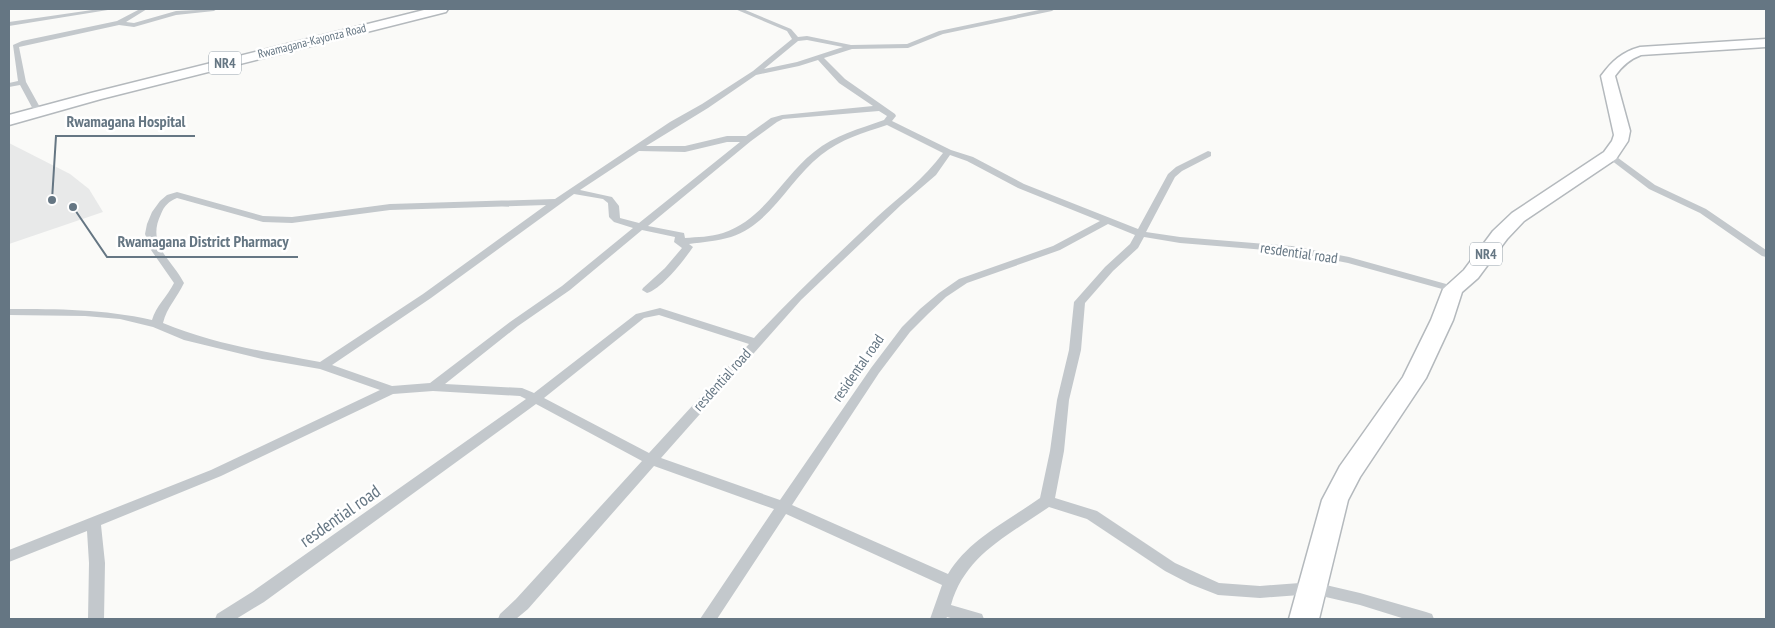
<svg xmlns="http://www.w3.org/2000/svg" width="1775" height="628" font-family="'PT Sans Narrow',sans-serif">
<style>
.built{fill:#e8e9e9}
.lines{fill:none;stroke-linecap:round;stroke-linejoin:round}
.highway-casing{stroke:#b4b9bd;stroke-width:3}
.street{fill:#c3c8cc;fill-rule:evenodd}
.highway{fill:#fff;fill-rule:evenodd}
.labels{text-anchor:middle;stroke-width:5;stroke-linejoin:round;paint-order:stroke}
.far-street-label{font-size:12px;fill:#657683;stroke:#fff}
.shield{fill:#fff;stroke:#939fa8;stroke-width:1}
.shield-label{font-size:14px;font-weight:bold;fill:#657683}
.street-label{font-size:15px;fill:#657683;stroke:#fff}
.near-street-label{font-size:18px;fill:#657683;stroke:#fff}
.leader{fill:none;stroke:#657683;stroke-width:2}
.callout-dot{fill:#657683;stroke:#fff;stroke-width:2}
.callout-label{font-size:16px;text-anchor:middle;font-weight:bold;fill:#657683;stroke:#fff;stroke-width:5;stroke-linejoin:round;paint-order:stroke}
</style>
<rect width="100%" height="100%" fill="#fafaf8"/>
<!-- built -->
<path class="built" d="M9 143 70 174 89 189 103 212 9 244Z"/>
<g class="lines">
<defs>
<path id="highway" d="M428 9H448L446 12 101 99 9 125V115L91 93Z
M1766 39V47L1641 55C1630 59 1622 66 1615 76L1630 131 1628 141 1616 159 1524 221 1507 239 1478 278 1462 292 1453 320 1426 378 1360 477 1348 500 1319 619H1289L1322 500 1340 466 1403 377 1431 320 1443 289 1464 270 1493 231 1512 213 1604 152 1612 141 1614 135 1601 76C1612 61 1622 52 1640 47Z"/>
</defs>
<!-- highway casing -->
<use href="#highway" class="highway-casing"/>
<!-- street -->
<path class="street" d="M99 9H114L9 26V22Z
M140 9H147L126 22 134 23 176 11 217 9 214 11 176 15 134 27 119 25 19 47 26 82 42 111 41 113H35L20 85 9 87V83L18 81 13 45 22 41 117 21Z
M735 9H743L791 29 798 37 807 36 851 45 907 44 939 31 1044 9H1055L1052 11 943 34 908 48 852 49 824 58 845 79 895 114 896 116 892 121 951 150 973 157 1024 184 1138 229 1168 174 1176 167 1208 151 1211 152V156L1182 171 1175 177 1146 232 1180 237 1292 246 1349 257 1457 287 1458 289 1453 292 1348 263 1292 252 1180 243 1144 237 1138 248 1113 271 1085 303 1081 350 1069 400 1064 451 1055 498 1097 511 1175 563 1219 583 1260 586 1313 582 1360 593 1426 612 1432 614 1434 619H1405L1360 605 1313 594 1260 598 1218 595 1190 584 1165 571 1087 519 1049 507C1009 535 965 555 951 605L982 614 984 619H954L947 617 946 619H930L942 585 786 514 717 619H700L774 509 654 466 528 609 516 619H498L500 614 516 599 642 461 536 404 264 602 236 619H215L217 614 252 592 526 399 520 396 433 391 393 394 221 476 101 525 105 563 104 619H88L89 563 87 531 9 562V550L211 470 380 390 320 369 262 359 184 340 153 327 120 319 85 316 9 315V309C59 309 103 309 152 320 156 306 167 297 174 283L151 250 145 234 147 224 152 212 160 201 167 195 177 192 263 216 292 217 390 204 555 199 670 122 702 104 753 71 792 39 787 31ZM807 40 843 47 797 62 764 69 798 41ZM818 60 839 83 873 106 782 115 771 118 746 136H727L685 146H646L708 108 756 75 799 66ZM879 111 887 116 884 120C859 129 835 135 814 152 782 177 764 220 723 233 711 237 697 237 685 238L684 233 648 226 751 141 777 122 783 119ZM887 125 943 153C924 179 900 196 877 217 835 257 793 296 754 338L660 308 636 314 534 393 522 388 445 384 518 326 570 290 642 230 675 237 674 242 682 248 665 268 643 288 642 290 647 293C662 289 684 260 693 247L689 244C703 242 718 241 731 237 772 223 789 180 821 155 841 139 863 133 887 125ZM727 142H740L639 223 620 218 619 206 612 197 580 190 639 151 685 152ZM950 155 967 161 1018 188 1100 221 1053 246 959 279 939 293 920 309 902 327 871 368 780 500 661 458 801 300 901 205 936 175ZM574 194 603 199 608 203 609 217 614 222 633 228 562 286 510 322 430 383 392 386 332 365 431 298ZM177 198 263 222 292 223 390 210 546 205 423 294 320 362C267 352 213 344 163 323 167 307 177 298 184 283 171 258 146 245 161 214 164 206 169 201 177 198ZM1108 224 1135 235 1130 244 1105 267 1074 302 1069 350 1057 400 1050 451 1040 498C1008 521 969 539 948 574L792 505 879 373 910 332 928 314 946 297 967 283 1060 250ZM659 315 749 344 649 453 544 398 644 318Z
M1610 152 1655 185 1706 209 1766 250V257L1762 256 1700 213 1649 189 1607 157V153Z"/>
<!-- highway -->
<use href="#highway" class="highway"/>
</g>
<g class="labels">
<!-- far-street labels -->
<g class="far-street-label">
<text transform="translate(312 41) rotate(-14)" y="4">Rwamagana-Kayonza Road</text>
</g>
<!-- shield labels -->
<g class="shield">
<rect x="209" y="51.5" width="32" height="23" rx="4"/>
<rect x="1470" y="242.5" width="32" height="23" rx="4"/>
</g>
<g class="shield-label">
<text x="225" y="68">NR4</text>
<text x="1486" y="259">NR4</text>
</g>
<!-- street labels -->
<g class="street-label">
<text transform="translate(1299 253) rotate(8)" y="5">resdential road</text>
<text transform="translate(858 368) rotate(-55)" y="5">residental road</text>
<text transform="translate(722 380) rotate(-48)" y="5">resdential road</text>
</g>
<!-- near-street labels -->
<g class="near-street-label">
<text transform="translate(340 516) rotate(-35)" y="6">resdential road</text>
</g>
</g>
<!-- callouts -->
<path class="leader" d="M52 200L56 136H195M73 207L107 257H298"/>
<g class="callout-dot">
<circle cx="52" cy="200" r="5"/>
<circle cx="73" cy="207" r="5"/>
</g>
<g class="callout-label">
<text x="126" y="127">Rwamagana Hospital</text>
<text x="203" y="247">Rwamagana District Pharmacy</text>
</g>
<!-- border -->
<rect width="1775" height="628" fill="none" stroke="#657683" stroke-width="20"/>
</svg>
